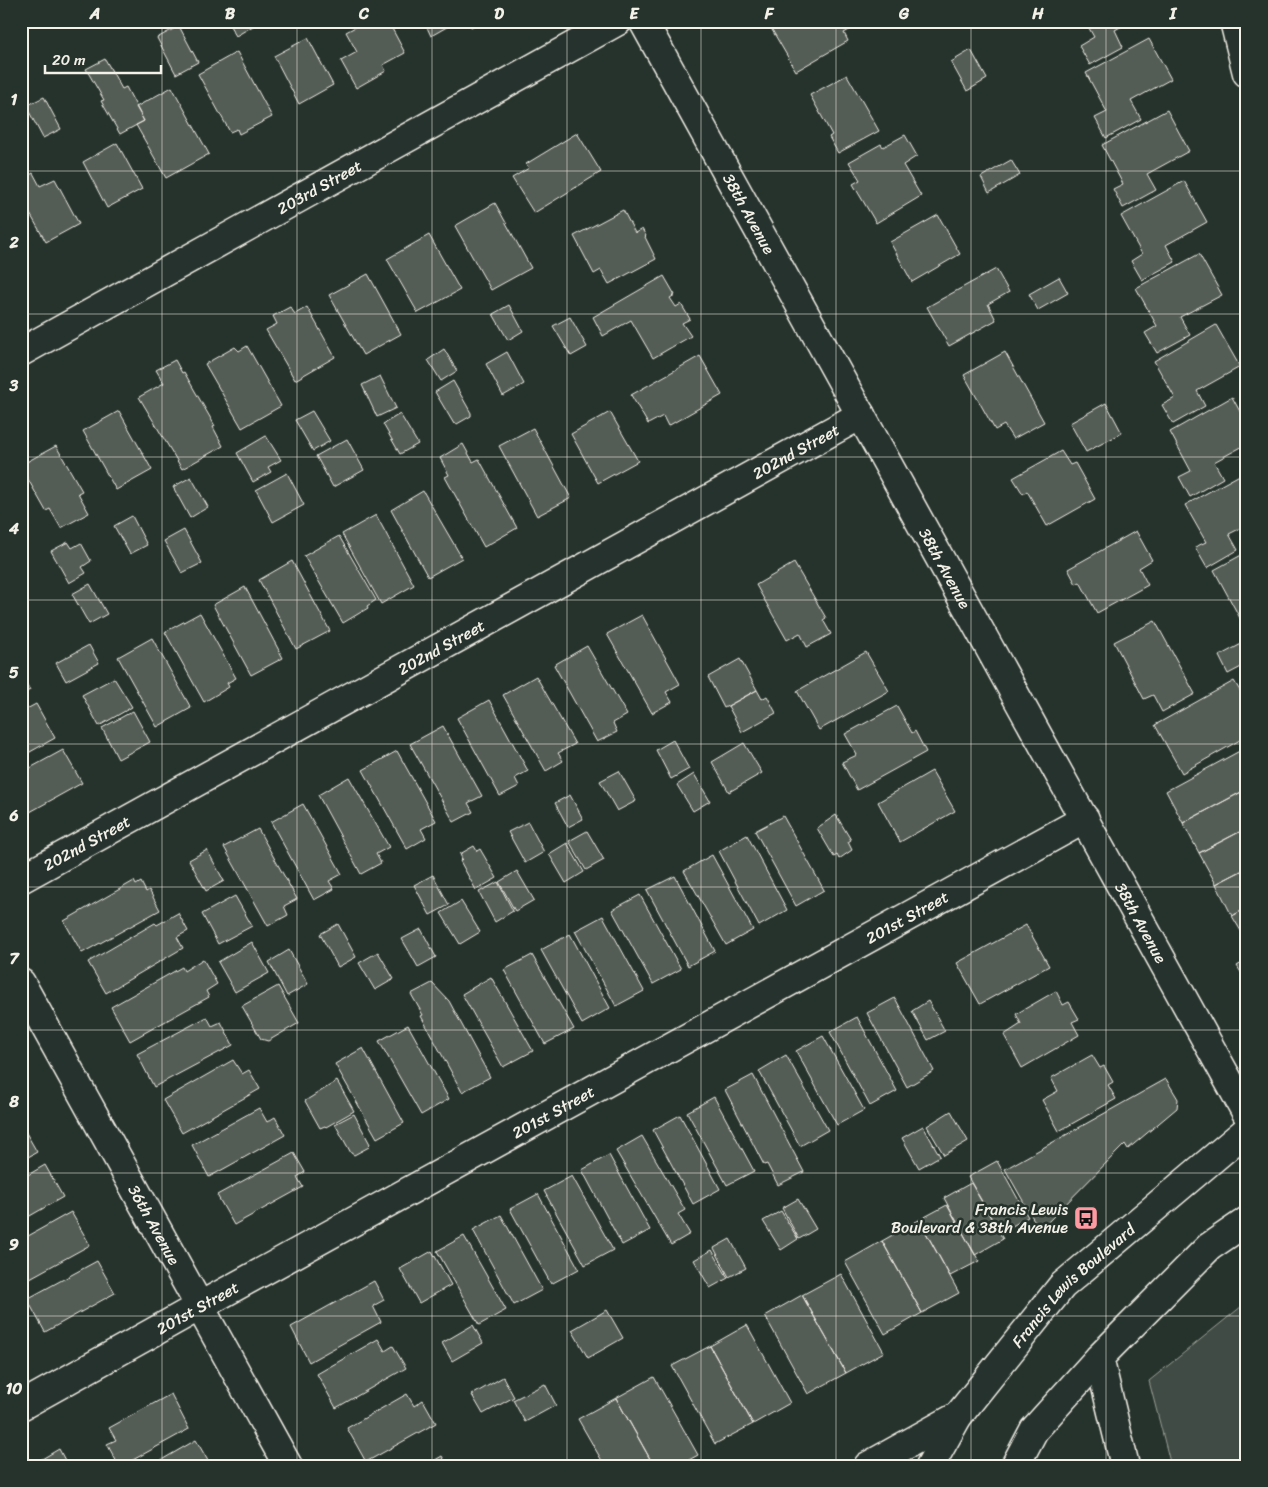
<svg xmlns="http://www.w3.org/2000/svg" width="1268" height="1487" font-family="Sriracha,sans-serif">
<style>
.green{fill:#414b45;stroke:#9a9e96}
.building{fill:#525c55;stroke:#f4f1e8}
.lines{fill:none;stroke-linecap:round;stroke-linejoin:round}
.minor-casing{stroke:#f4f1e8;stroke-width:31}
.major-casing{stroke:#f4f1e8;stroke-width:31}
.minor{stroke:#26332d;stroke-width:28}
.major{stroke:#26332d;stroke-width:28}
.grid{fill:none;stroke:#f4f1e8;stroke-width:1;stroke-opacity:0.55}
.labels{text-anchor:middle;stroke-width:5;stroke-linejoin:round;paint-order:stroke}
.street-label{font-size:16px;fill:#f4f1e8;stroke:#26332d}
.poi-label{font-size:16px;fill:#f4f1e8;stroke:#26332d;text-anchor:end}
.neatline{fill:none;stroke:#f4f1e8;stroke-width:2}
.grid-label{font-size:16px;text-anchor:middle;font-weight:bold;fill:#f4f1e8}
</style>
<rect width="100%" height="100%" fill="#26332d"/>
<filter id="ink" filterUnits="userSpaceOnUse"><feTurbulence type="fractalNoise" baseFrequency=".02" numOctaves="2"/><feDisplacementMap in="SourceGraphic" scale="10" xChannelSelector="R" yChannelSelector="G"/><feConvolveMatrix kernelMatrix="1 2 1 2 8 2 1 2 1" color-interpolation-filters="sRGB"/></filter>
<g filter="url(#ink)">
<!-- green -->
<path class="green" d="M1247 1302V1466H1171L1149 1381Z"/>
<!-- building -->
<path class="building" d="M227 21H257L258 23 236 36Z
M367 21H388L405 53 383 65 386 71 356 88 341 61 357 52 346 32Z
M424 21H451L452 24 431 36Z
M467 21H482L471 27Z
M771 21H856L858 25 844 33 848 41 796 71 768 23Z
M1085 21H1131L1115 30 1123 47 1090 65 1079 46 1094 37Z
M179 26 198 62 176 74 157 38Z
M308 38 333 85 299 104 274 56Z
M1149 39 1171 79 1131 101 1141 119 1106 138 1095 118 1107 112 1086 73Z
M971 50 987 79 967 91 951 62Z
M237 52 272 117 239 134 237 129 230 132 198 74Z
M105 59 122 89 126 87 144 121 120 134 101 101 104 100 86 69Z
M847 75 879 131 838 153 829 137 832 135 810 95Z
M172 87 209 154 166 178 136 125 144 121 136 107Z
M44 97 61 129 43 138 26 106Z
M1167 110 1189 151 1147 174 1156 190 1123 208 1113 189 1123 184 1102 145Z
M577 133 601 172 534 213 512 178 529 168 526 164Z
M905 135 917 156 903 165 921 196 876 223 853 184 860 180 849 162 881 144 883 147Z
M117 143 142 189 107 208 83 162Z
M1011 160 1020 175 989 193 981 177Z
M33 173 40 186 55 179 79 224 46 242 21 198V180Z
M1184 181 1207 222 1166 245 1175 262 1142 280 1131 261 1142 254 1121 216Z
M495 203 531 268 491 290 455 226Z
M623 210 635 233 642 229 646 236 645 237 656 259 609 284 601 270 594 274 574 236Z
M938 215 960 254 912 282 890 242Z
M429 235 460 290 418 313 387 259Z
M1199 254 1222 295 1180 317 1190 335 1157 353 1145 333 1157 326 1136 288Z
M996 269 1009 292 988 304 996 320 949 346 927 307Z
M368 274 401 334 363 355 329 295Z
M664 276 675 295 670 298 676 307 681 304 690 319 682 323 691 336 653 358 631 320 603 336 593 317Z
M1059 277 1068 293 1038 310 1029 294Z
M509 305 523 331 508 340 493 314Z
M290 307 295 314 307 307 335 357 295 380 266 330 277 324 273 316Z
M570 317 587 347 571 356 553 326Z
M1216 325 1240 367 1197 391 1205 406 1173 424 1162 405 1175 398 1154 361Z
M247 346 281 406 242 428 205 364 235 347 239 351Z
M444 349 457 371 441 381 428 360Z
M507 352 524 384 503 396 486 364Z
M1005 352 1044 422 1013 439 1004 425 995 430 964 375Z
M700 356 722 395 668 426 663 416 648 424 631 395Z
M175 360 182 373 184 372 215 426 213 427 223 446 182 469 139 397 164 383 156 370Z
M380 376 396 408 377 417 362 385Z
M453 381 471 413V416L457 424 455 423 454 424 435 392Z
M1232 397 1247 424V444L1214 462 1223 478 1190 497 1179 477 1191 471 1170 432Z
M1106 403 1122 433 1086 452 1070 423Z
M119 411 152 470 116 490 83 431Z
M312 411 330 441 313 451 295 420Z
M610 412 638 461 598 483 571 434Z
M400 414 418 444 400 454 383 424Z
M533 428 571 498 537 516 499 446Z
M266 436 281 460 268 467 271 472 253 482 237 453Z
M347 439 364 470 333 487 316 456Z
M463 444 473 462 479 459 517 528 484 547 445 477 449 475 440 458Z
M56 446 82 491 78 493 89 513 61 528 50 509 46 511 21 467V465Z
M1061 451 1070 465 1075 463 1095 499 1047 526 1027 491 1023 494 1013 478Z
M1247 471V525L1229 534 1238 550 1207 568 1195 547 1206 542 1185 505Z
M287 473 304 505 273 522 256 490Z
M191 477 208 507 190 518 173 487Z
M423 491 462 558 428 577 391 510Z
M376 515 414 585 381 604 342 534Z
M132 516 147 545 130 554 114 526Z
M184 530 202 563 182 573 164 541Z
M1136 531 1152 560 1139 568 1148 585 1097 613 1080 582 1076 584 1068 569Z
M339 536 376 600 367 606 368 608 343 623 304 556Z
M68 542 72 548 81 543 91 561 82 567 86 573 69 583 51 551Z
M1247 552V631L1214 570Z
M292 561 330 631 296 649 259 580Z
M794 563 826 618 823 620 831 634 807 647 800 633 787 640 756 585Z
M90 584 107 614 89 624 72 594Z
M245 587 283 658 251 675 213 605Z
M200 613 236 678 227 683 229 687 204 702 165 632Z
M642 615 680 684 666 692 672 702 652 713 607 634Z
M1155 621 1195 694 1162 712 1153 695 1144 699 1114 642Z
M152 638 191 708 157 727 118 657Z
M1247 641V664L1228 674 1219 656Z
M89 645 99 663 66 681 56 663Z
M587 646 627 715 613 723 617 732 597 742 554 665Z
M866 652 889 691 819 730 797 691Z
M740 659 757 690 724 708 708 677Z
M21 675 30 690 21 695Z
M536 676 575 744 558 753 563 761 546 771 503 695Z
M114 678 132 707 99 726 82 695Z
M1234 681 1247 702V736L1182 773 1155 725Z
M757 690 762 699 767 696 776 713 742 732 728 706Z
M489 700 528 771 515 778 519 786 500 796 457 718Z
M36 704 55 738 21 757V712Z
M897 706 912 733 915 731 926 752 857 790 842 762 857 755 845 734Z
M133 711 150 742 118 759 102 728Z
M443 726 482 796 468 803 473 812 454 822 410 744Z
M673 740 689 769 671 779 656 750Z
M744 743 762 773 729 792 712 762Z
M1247 747V789L1183 823 1166 791Z
M63 750 82 783 21 817V773Z
M397 751 436 821 421 829 426 838 407 849 363 770Z
M619 771 636 801 617 811 600 781Z
M932 771 955 811 900 842 878 802Z
M694 774 710 801 693 811 677 785Z
M349 777 389 847 376 854 381 863 361 874 318 795Z
M1247 789V828L1199 853 1183 823Z
M570 795 583 819 568 827 555 803Z
M303 804 342 874 329 881 334 889 314 900 271 822Z
M836 815 851 840 848 842 852 850 839 859 837 855 834 857 817 828Z
M783 816 824 890 796 906 755 831Z
M528 822 544 852 525 863 508 832Z
M1247 828V868L1216 884 1199 853Z
M258 829 297 899 284 906 288 915 268 926 224 847Z
M587 831 604 860 586 870 569 841Z
M747 835 787 910 759 926 719 851Z
M567 843 584 872 566 883 549 854Z
M474 846 477 851 480 849 497 878 476 890 460 861 462 859 460 854Z
M207 850 224 881 206 891 189 860Z
M712 855 753 930 726 945 684 871Z
M1247 868V908L1232 916 1216 884Z
M517 871 534 900 515 911 499 882Z
M433 875 449 905 430 915 414 885Z
M675 876 715 951 688 966 647 890Z
M134 881 136 885 141 882 146 892 149 890 160 910 82 953 64 921Z
M498 882 513 911 495 922 479 892Z
M640 895 681 969 653 984 612 910Z
M235 896 252 926 218 944 202 914Z
M461 901 480 932 460 944 441 913Z
M1247 908V941L1232 916Z
M178 913 188 931 177 937 183 948 106 993 88 962 155 923 157 925Z
M603 916 644 991 616 1006 575 931Z
M338 924 356 957 338 967 320 934Z
M1026 925 1049 966 980 1004 957 963Z
M421 929 436 957 418 967 402 939Z
M570 934 610 1008 582 1024 541 950Z
M252 942 269 973 235 992 218 962Z
M289 950 308 984 287 996 269 962Z
M378 952 394 979 375 990 359 963Z
M532 955 574 1029 545 1044 504 970Z
M203 959 217 984 206 991 209 997 130 1041 111 1007 182 967 184 971Z
M1247 960V982L1237 966Z
M491 977 533 1051 503 1067 462 994Z
M432 983 449 1001 490 1077 462 1092 421 1016 423 1015 411 994Z
M278 986 299 1023 268 1041 261 1039 242 1006Z
M1056 991 1063 1005 1069 1002 1079 1019 1072 1022 1079 1035 1022 1068 1004 1035 1021 1024 1016 1014Z
M895 998 934 1071 907 1087 867 1013Z
M928 1001 945 1031 928 1040 912 1011Z
M207 1017 212 1026 221 1022 233 1045 154 1087 137 1054Z
M857 1017 897 1091 870 1106 830 1032Z
M408 1025 449 1099 421 1115 379 1041Z
M823 1036 864 1110 837 1125 796 1051Z
M363 1048 404 1123 377 1138 335 1064Z
M786 1055 828 1130 800 1146 759 1071Z
M1092 1055 1100 1068 1104 1066 1113 1082 1108 1085 1116 1099 1059 1131 1042 1100 1058 1091 1051 1078Z
M233 1060 242 1074 249 1070 260 1089 182 1133 163 1100Z
M753 1075 804 1172 778 1185 767 1164 764 1165 725 1090Z
M1166 1079 1178 1099 1177 1108 1128 1149 1125 1144 1044 1226 1039 1229 1005 1169Z
M337 1081 354 1111 326 1127 325 1126 320 1128 305 1101Z
M714 1097 754 1171 727 1185 687 1112Z
M259 1108 267 1122 275 1117 285 1135 209 1177 192 1145Z
M951 1111 968 1141 944 1155 927 1126Z
M354 1114 370 1144 368 1146 369 1147 354 1155 351 1153 335 1124Z
M680 1115 720 1189 693 1204 653 1130Z
M21 1124 37 1152 21 1161Z
M923 1126 940 1156 919 1168 902 1138Z
M642 1136 685 1210 678 1214 690 1234 671 1245 616 1151Z
M294 1153 305 1172 297 1177 303 1187 234 1225 217 1195Z
M609 1155 650 1230 622 1245 582 1170Z
M997 1161 1028 1217 1000 1233 968 1177Z
M45 1165 63 1197 21 1221V1179Z
M572 1176 613 1250 585 1265 544 1191Z
M971 1183 1003 1239 975 1255 944 1198Z
M538 1194 579 1269 551 1284 510 1209Z
M798 1199 816 1229 799 1239 782 1208Z
M947 1205 979 1261 950 1276 919 1220Z
M781 1211 798 1239 781 1250 763 1221Z
M71 1212 90 1245 21 1283V1240Z
M501 1215 542 1290 514 1305 473 1230Z
M919 1220 959 1293 922 1313 882 1241Z
M464 1236 506 1310 479 1325 437 1251Z
M730 1239 746 1268 729 1277 714 1248Z
M882 1241 922 1313 885 1334 845 1262Z
M712 1250 728 1278 710 1288 694 1260Z
M432 1251 451 1285 419 1303 400 1269Z
M97 1261 115 1293 45 1332 27 1299Z
M841 1274 884 1352 846 1373 802 1295Z
M374 1281 384 1300 373 1306 381 1322 309 1362 291 1327Z
M802 1295 846 1373 808 1394 765 1316Z
M607 1310 623 1338 588 1358 572 1330Z
M473 1325 483 1343 452 1361 442 1343Z
M747 1325 790 1403 753 1424 710 1346Z
M378 1339 385 1351 393 1346 406 1368 336 1408 317 1374Z
M710 1346 753 1424 715 1444 672 1366Z
M503 1377 514 1397 483 1414 472 1395Z
M654 1377 698 1455 678 1466H654L616 1398Z
M545 1384 556 1405 525 1422 513 1400Z
M171 1394 189 1429 122 1466H119L107 1444 116 1440 109 1428Z
M407 1394 414 1406 423 1400 436 1423 366 1462 347 1428Z
M616 1398 654 1466H605L578 1419Z
M196 1440 211 1466H151Z
M59 1449 68 1466H30Z
M442 1456 448 1466H425Z"/>
<g class="lines">
<defs>
<g id="minor">
<path id="s1" d="M643 21 1247 1114"/>
<path d="M1234 21 1247 73"/>
<path id="s2" d="M21 352 618 21"/>
<path id="s3" d="M21 879 861 415"/>
<path id="s4" d="M21 983 288 1466"/>
<path d="M1099 1358 1125 1466"/>
<path id="s5" d="M21 1406 200 1306 1085 819"/>
<path d="M868 1466 958 1416"/>
</g>
<g id="major">
<path id="s6" d="M930 1466 958 1416 1062 1286 1247 1130"/>
<path d="M1015 1466 1034 1430 1099 1358 1209 1247 1247 1221"/>
</g>
</defs>
<!-- minor casing -->
<use href="#minor" class="minor-casing"/>
<!-- major casing -->
<use href="#major" class="major-casing"/>
<!-- minor -->
<use href="#minor" class="minor"/>
<!-- major -->
<use href="#major" class="major"/>
</g>
</g>
<!-- grid -->
<path class="grid" d="M162 21V1466M297 21V1466M432 21V1466M567 21V1466M701 21V1466M836 21V1466M971 21V1466M1106 21V1466M21 171H1247M21 314H1247M21 457H1247M21 600H1247M21 744H1247M21 887H1247M21 1030H1247M21 1173H1247M21 1316H1247"/>
<!-- icons -->
<defs>
<symbol id="bus-square" viewBox="-11 -11 22 22"><rect x="-9" y="-9" width="18" height="18" rx="4" fill="#ff9aa2" stroke="#26332d"/><path d="M-5-6H5V4H4V6H2V4H-2V6H-4V4H-5ZM-3.5-4V0h7V-4ZM-3.5 1.2v1.5H-2V1.2ZM2 1.2v1.5H3.5V1.2Z" fill="#111"/></symbol>
</defs>
<g fill-rule="evenodd">
<use href="#bus-square" x="1072" y="1204" width="28" height="28"/>
</g>
<g class="labels">
<!-- street labels -->
<g class="street-label">
<text dy="6" stroke="none"><textPath href="#s2" startOffset="341">203rd Street</textPath></text>
<text dy="6" stroke="none"><textPath href="#s1" startOffset="220">38th Avenue</textPath></text>
<text dy="6" stroke="none"><textPath href="#s3" startOffset="885">202nd Street</textPath></text>
<text dy="6" stroke="none"><textPath href="#s1" startOffset="625">38th Avenue</textPath></text>
<text dy="6" stroke="none"><textPath href="#s3" startOffset="480">202nd Street</textPath></text>
<text dy="6" stroke="none"><textPath href="#s3" startOffset="75">202nd Street</textPath></text>
<text dy="6" stroke="none"><textPath href="#s5" startOffset="1012">201st Street</textPath></text>
<text dy="6" stroke="none"><textPath href="#s1" startOffset="1030">38th Avenue</textPath></text>
<text dy="6" stroke="none"><textPath href="#s5" startOffset="608">201st Street</textPath></text>
<text dy="6" stroke="none"><textPath href="#s4" startOffset="276">36th Avenue</textPath></text>
<text dy="6" stroke="none"><textPath href="#s6" startOffset="232">Francis Lewis Boulevard</textPath></text>
<text dy="6" stroke="none"><textPath href="#s5" startOffset="202">201st Street</textPath></text>
</g>
<!-- poi labels -->
<g class="poi-label">
<text x="1068" y="1215">Francis Lewis<tspan x="1068" dy="18">Boulevard &amp; 38th Avenue</tspan></text>
</g>
</g>
<!-- margin -->
<rect width="1268" height="1487" fill="none" stroke="#26332d" stroke-width="55"/>
<!-- scale -->
<path d="M45 65v8h116v-8" fill="none" stroke="#f4f1e8" stroke-width="2.5"/>
<text x="52" y="65" font-size="15" fill="#f4f1e8" stroke="#26332d" stroke-width="4" paint-order="stroke">20 m</text>
<rect x="28" y="28" width="1212" height="1432" class="neatline"/>
<g class="grid-label">
<text x="95" y="19">A</text>
<text x="230" y="19">B</text>
<text x="364" y="19">C</text>
<text x="499" y="19">D</text>
<text x="634" y="19">E</text>
<text x="769" y="19">F</text>
<text x="904" y="19">G</text>
<text x="1038" y="19">H</text>
<text x="1173" y="19">I</text>
<text x="14" y="105">1</text>
<text x="14" y="248">2</text>
<text x="14" y="391">3</text>
<text x="14" y="534">4</text>
<text x="14" y="678">5</text>
<text x="14" y="821">6</text>
<text x="14" y="964">7</text>
<text x="14" y="1107">8</text>
<text x="14" y="1250">9</text>
<text x="14" y="1394">10</text>
</g>
</svg>
